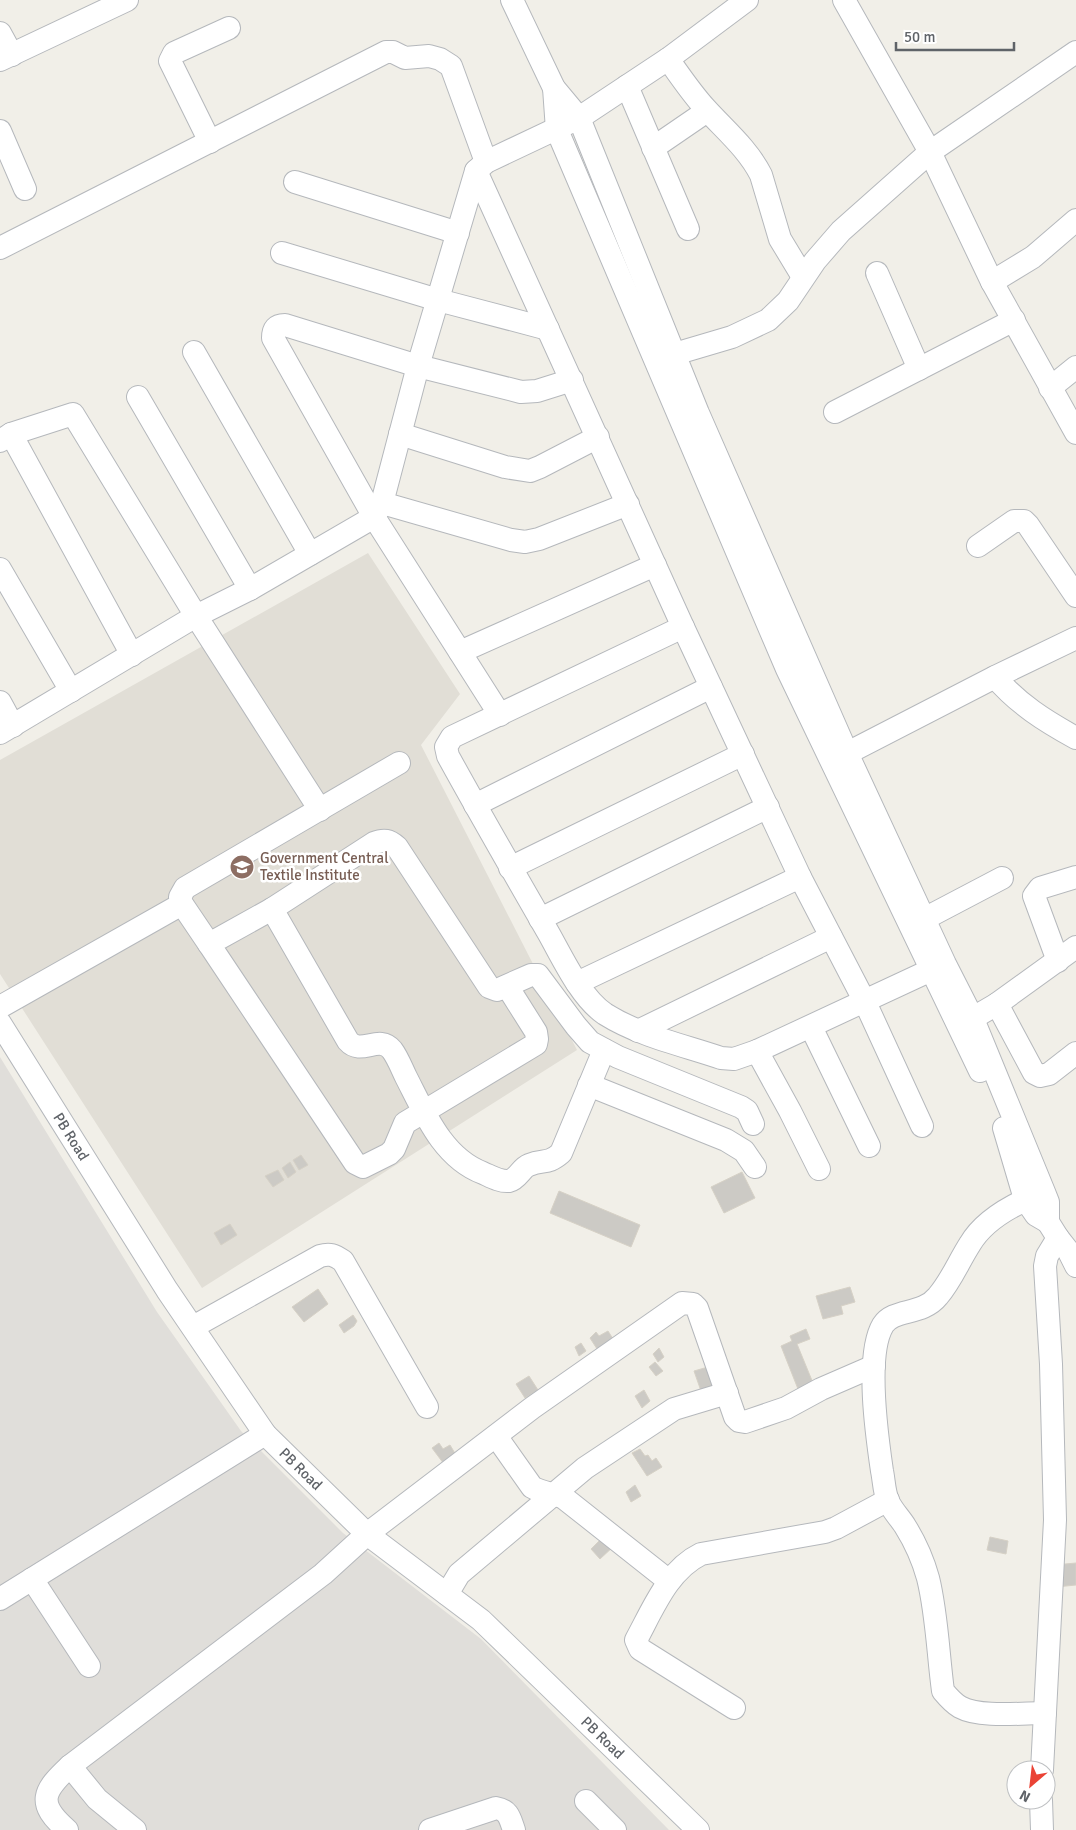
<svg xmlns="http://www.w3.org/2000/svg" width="1076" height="1830" font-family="Signika,sans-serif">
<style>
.industrial{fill:#e0deda}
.education{fill:#e1ded6}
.building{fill:#cccac5;stroke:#d6d1c6}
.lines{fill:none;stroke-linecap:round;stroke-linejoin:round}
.minor-casing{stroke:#b5b8bc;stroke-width:24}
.minor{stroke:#fff;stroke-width:22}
.labels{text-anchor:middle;stroke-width:5;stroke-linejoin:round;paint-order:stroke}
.education-label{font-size:15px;fill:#785e54;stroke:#fff;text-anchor:start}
.street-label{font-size:15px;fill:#5f6368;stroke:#fff}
</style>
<rect width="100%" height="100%" fill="#f1efe8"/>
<!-- industrial -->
<path class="industrial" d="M0 1057 157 1312 241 1431 343 1533 481 1639 669 1830H0Z"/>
<!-- education -->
<path class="education" d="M368 553 460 694 421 745 577 1050 202 1288 0 974V760Z"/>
<!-- building -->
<path class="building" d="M301 1155 308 1165 299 1170 293 1160Z
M290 1162 296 1172 288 1178 282 1168Z
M278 1170 284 1180 273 1187 265 1176Z
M742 1172 755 1198 724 1213 711 1187Z
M559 1191 640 1225 631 1247 550 1213Z
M230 1224 237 1235 221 1245 214 1233Z
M850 1287 855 1302 841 1306 843 1314 823 1319 816 1296Z
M318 1289 328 1304 304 1322 292 1307Z
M353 1315 357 1321 354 1326 344 1333 339 1325Z
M806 1329 810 1339 797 1344 813 1383 798 1389 781 1346 792 1341 790 1336Z
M608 1331 615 1342 599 1352 590 1338 596 1332 599 1336Z
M581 1343 586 1351 579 1356 575 1347Z
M659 1348 664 1357 658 1362 653 1354Z
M655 1362 663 1371 656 1376 649 1367Z
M708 1367 715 1386 701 1391 694 1371Z
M529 1376 538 1390 525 1398 516 1384Z
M644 1390 650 1401 642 1408 635 1396Z
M439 1443 443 1449 450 1445 456 1455 444 1464 432 1448Z
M640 1449 645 1456 648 1455 652 1461 656 1458 662 1467 647 1476 632 1453Z
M635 1485 641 1496 631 1502 626 1492Z
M605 1535 615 1545 600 1559 591 1549Z
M990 1537 1008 1541 1006 1554 987 1550Z
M1076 1563V1585L1056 1587 1054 1565Z"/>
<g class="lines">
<defs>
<g id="minor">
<path d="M512 0 554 88 579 118 698 413 847 753 945 964 973 1019 1044 1192 1048 1202V1222L1058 1238 1069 1252 1076 1266"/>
<path d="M844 0 930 152 992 282 1076 433"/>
<path d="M0 33 12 55"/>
<path d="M668 59C680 76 692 94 706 109 725 130 748 149 761 175L780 239 803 277"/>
<path d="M0 60 127 0"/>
<path d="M627 86 688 229"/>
<path d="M554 88 557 130 787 669 980 1071"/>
<path d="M0 131 25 189"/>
<path d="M210 142 170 61 174 53 229 28"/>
<path d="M653 148 707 111"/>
<path d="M476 171 683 627 800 877 865 1002 922 1126"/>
<path d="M295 182 458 233"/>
<path d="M0 248 386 52H393L405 58 429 56 440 59 451 66 486 162"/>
<path d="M282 253 438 300 548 329"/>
<path d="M877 273 919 369"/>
<path d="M992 282 1033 257 1076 220"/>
<path d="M194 352 310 554"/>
<path d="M661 358 732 337 768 320 788 301 815 261 841 231 930 152 1076 52"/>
<path d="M1050 388 1076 367"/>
<path d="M138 397 250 589"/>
<path d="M835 412 1014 320"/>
<path d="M11 434 132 655"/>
<path d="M400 434 505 467 530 471 540 467 598 437"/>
<path d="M0 441 11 434 73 414 196 616 320 810"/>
<path d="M382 503 511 540 525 542 539 539 628 504"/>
<path d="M978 546 1014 521H1024L1028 525 1076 596"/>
<path d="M0 569 71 691"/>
<path d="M683 627 452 737 446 747 448 756C481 816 515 875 549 934 563 959 581 998 605 1014 640 1036 683 1045 721 1058L734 1059 757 1051 944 964"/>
<path d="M460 652 655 565"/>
<path d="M995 677C1018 704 1045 721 1076 738"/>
<path d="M0 702 13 726"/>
<path d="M500 715 374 517 273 338C273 329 276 325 285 325L418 366 521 392 537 391 572 380"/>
<path d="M0 733 196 616 250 589 374 517 382 503 418 366 476 171 486 162 579 118 668 59 747 0"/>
<path d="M834 760 995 677 1076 638"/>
<path d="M475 805 711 687"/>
<path d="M510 868 743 754"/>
<path d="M272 909 348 1041C361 1056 379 1034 392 1050 398 1058 402 1069 406 1077 425 1114 443 1158 483 1173 490 1176 500 1182 509 1181 518 1179 521 1168 529 1165 544 1159 547 1165 561 1153L604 1050"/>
<path d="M540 919 768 807"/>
<path d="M924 919 1002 878"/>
<path d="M209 944 182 904 180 897 185 888 399 763"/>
<path d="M1058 961 1034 896 1040 888 1076 877"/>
<path d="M577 983 800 877"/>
<path d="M507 986 536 1032 537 1039 536 1044 405 1123 394 1149 389 1154 363 1167 355 1163 209 944 272 909 374 843C384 839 389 840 397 847L489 987 497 990 531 975H538L576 1026 590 1042 618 1057 741 1107 747 1111 753 1124"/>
<path d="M997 1004 1034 1073 1040 1076 1049 1074 1076 1053"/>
<path d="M0 1007 182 904"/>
<path id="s1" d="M0 1023 167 1290 265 1434 367 1534 481 1620 698 1830"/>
<path d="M961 1025 997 1004 1076 947"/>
<path d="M811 1027 869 1146"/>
<path d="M638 1031 831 937"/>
<path d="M757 1051 790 1111 819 1169"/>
<path d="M589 1085 726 1140 744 1151 755 1167"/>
<path d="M1004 1128 1025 1199 1036 1215 1048 1222"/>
<path d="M1039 1194C1014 1204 984 1220 970 1244 959 1261 951 1281 938 1296 922 1316 894 1308 883 1325 865 1355 877 1437 882 1471 884 1480 884 1492 888 1501 892 1510 900 1518 905 1526 915 1542 923 1560 928 1578 937 1614 938 1654 943 1691 948 1697 953 1703 960 1707 980 1718 1022 1713 1045 1713"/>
<path d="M193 1327 320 1256C330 1253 334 1255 343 1261L427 1407"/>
<path d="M496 1436 532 1487C542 1493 553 1493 564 1498L669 1581"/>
<path d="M32 1579 89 1666"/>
<path d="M447 1594 459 1574 585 1468 674 1409 727 1393"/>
<path d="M0 1599 265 1434"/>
<path d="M734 1708 640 1649 636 1640C653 1609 668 1570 701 1554L825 1532 836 1528 888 1500"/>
<path d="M70 1766 97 1799 135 1830"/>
<path d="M1042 1770 1055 1520 1051 1364 1045 1266 1047 1256 1058 1238"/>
<path d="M1041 1800 1042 1830"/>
<path d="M586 1801 615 1830"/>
<path d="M67 1830C36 1803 43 1791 70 1766L323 1574 367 1534 532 1408 682 1303 693 1304 697 1308 735 1417 739 1421 745 1422 786 1408 821 1389 874 1366"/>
<path d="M430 1830 496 1808C509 1810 510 1819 514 1830"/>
</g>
</defs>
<!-- minor casing -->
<use href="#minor" class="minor-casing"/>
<!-- minor -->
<use href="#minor" class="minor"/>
</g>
<!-- icons -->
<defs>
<symbol id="university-disc" viewBox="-11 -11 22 22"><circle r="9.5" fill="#8d6e63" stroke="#fff"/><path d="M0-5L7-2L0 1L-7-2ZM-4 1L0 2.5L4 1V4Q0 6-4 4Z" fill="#fff"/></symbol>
</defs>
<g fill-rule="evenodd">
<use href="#university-disc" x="228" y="853" width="28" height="28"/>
</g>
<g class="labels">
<!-- education labels -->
<g class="education-label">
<text x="260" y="863">Government Central<tspan x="260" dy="17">Textile Institute</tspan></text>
</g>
<!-- street labels -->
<g class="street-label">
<text dy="5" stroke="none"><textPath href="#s1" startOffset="134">PB Road</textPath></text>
<text dy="5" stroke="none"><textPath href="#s1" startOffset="539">PB Road</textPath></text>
<text dy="5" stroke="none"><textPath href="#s1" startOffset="944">PB Road</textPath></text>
</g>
</g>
<!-- north arrow -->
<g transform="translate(1031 1785) rotate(208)"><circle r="24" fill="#ffffff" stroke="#bfc1c3"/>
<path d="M0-4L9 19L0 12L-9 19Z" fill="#ea4335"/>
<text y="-8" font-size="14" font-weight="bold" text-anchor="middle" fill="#5f6368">N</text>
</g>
<!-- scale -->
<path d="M896 42v8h118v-8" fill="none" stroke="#5f6368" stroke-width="2.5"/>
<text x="904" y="42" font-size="15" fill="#5f6368" stroke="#ffffff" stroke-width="4" paint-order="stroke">50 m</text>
</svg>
